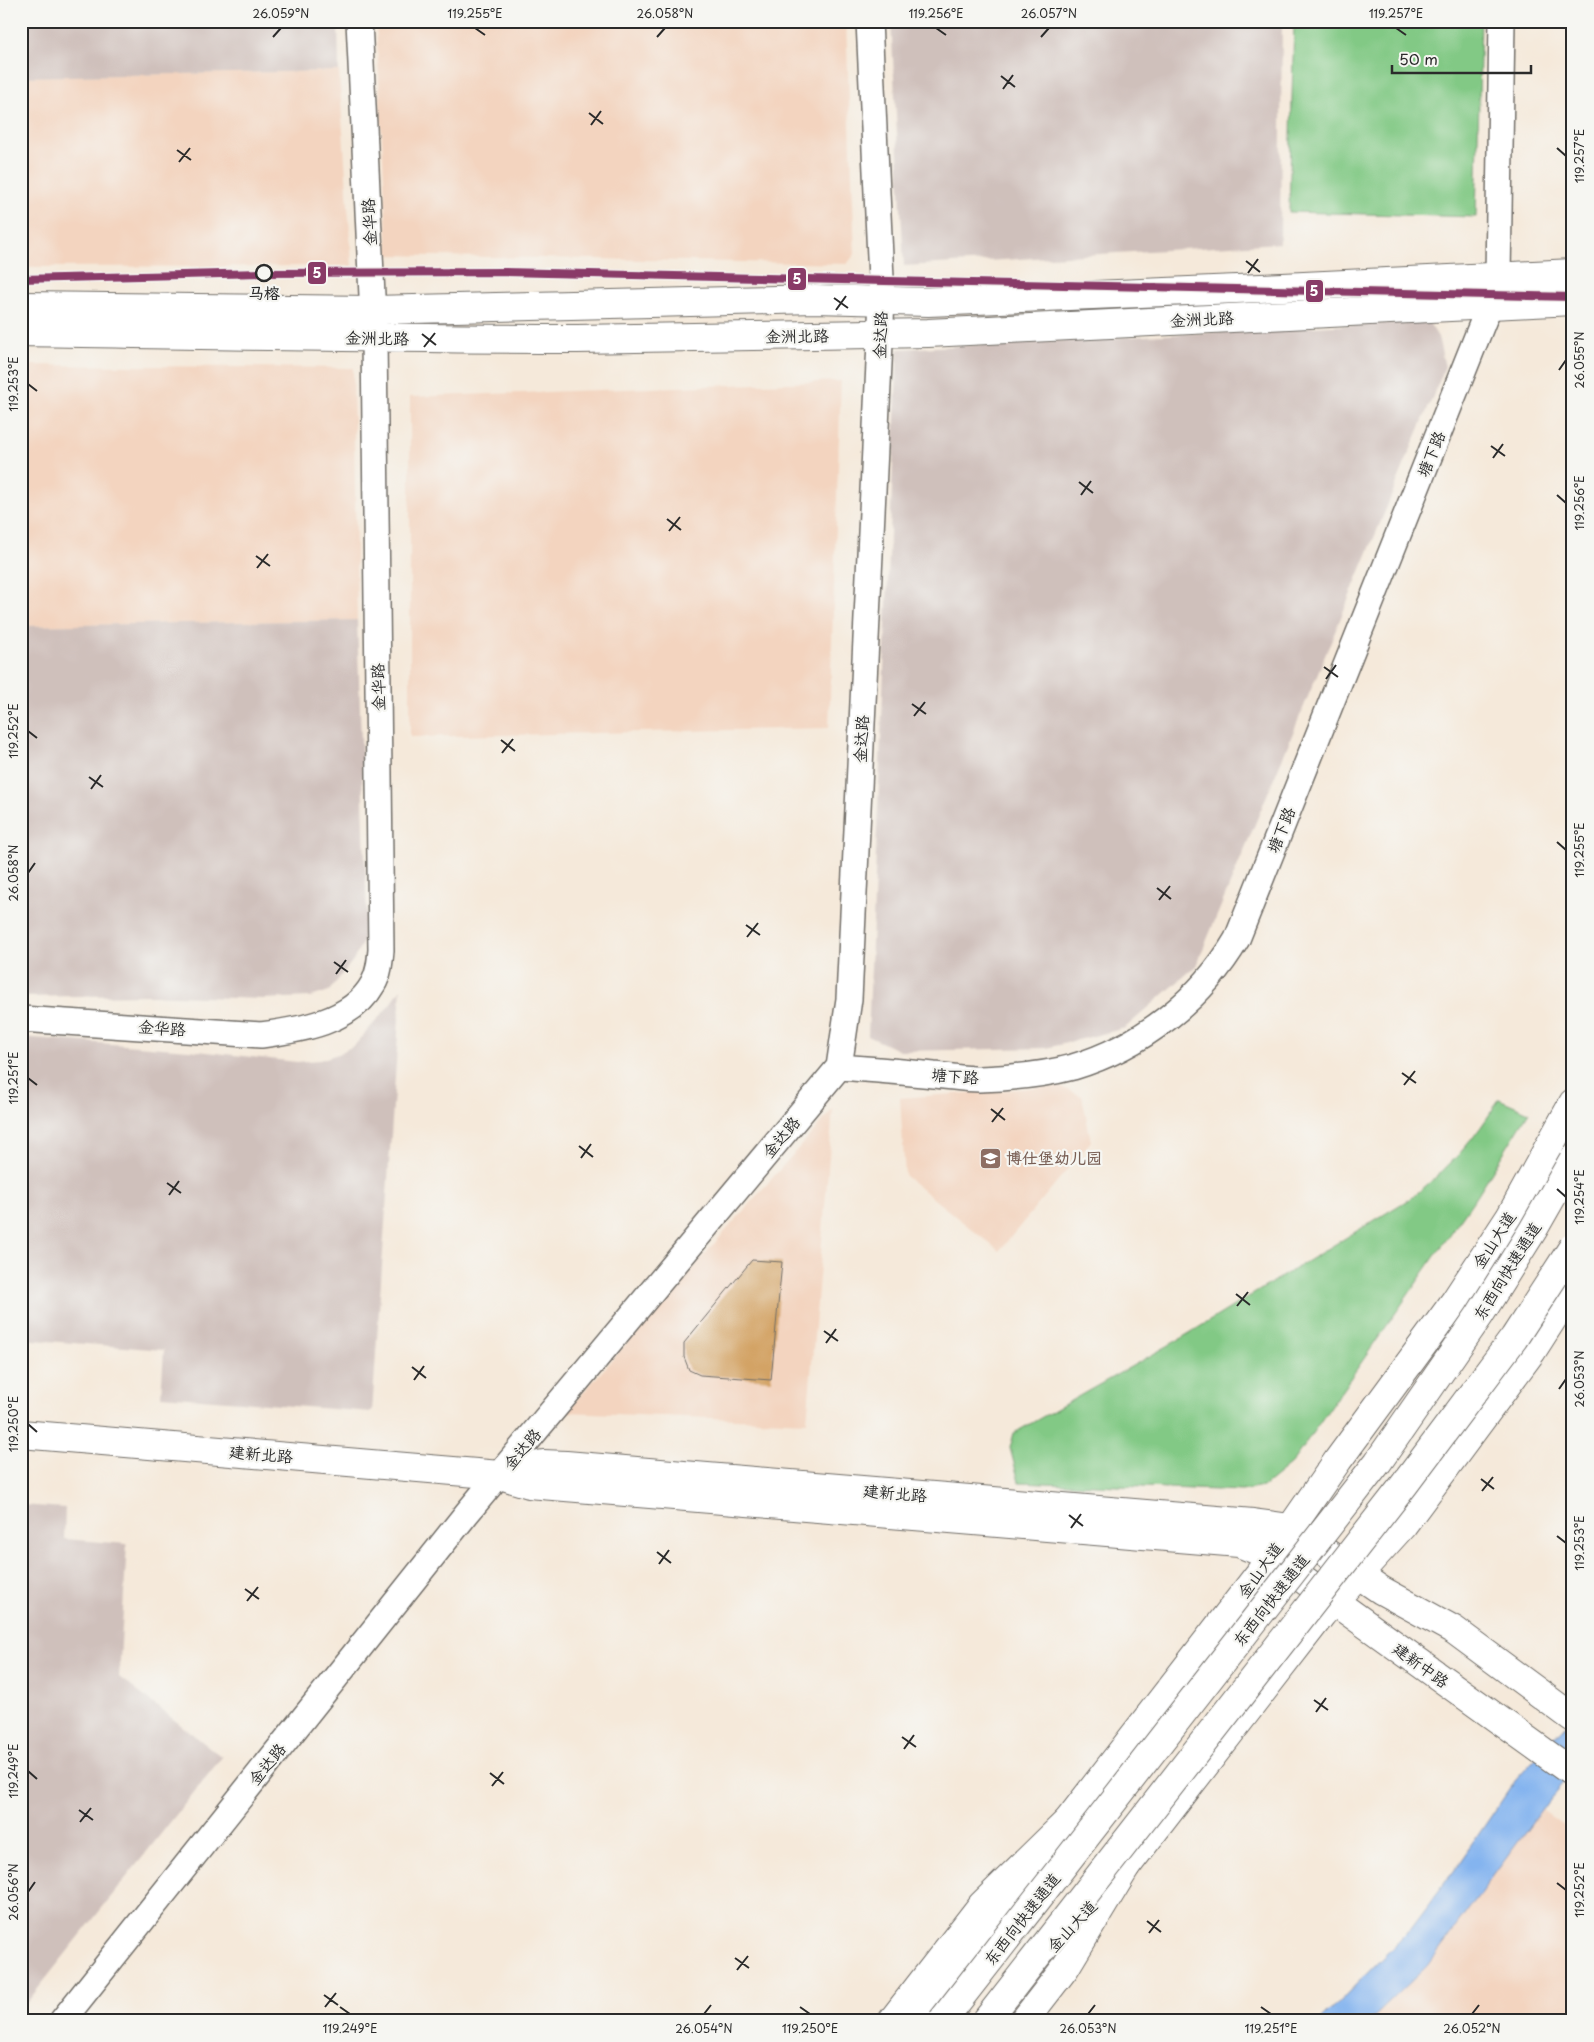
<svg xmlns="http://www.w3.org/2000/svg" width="1594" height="2042" font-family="'Playpen Sans','LXGW WenKai TC',sans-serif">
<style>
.built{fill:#f3d4bf}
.industrial{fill:#cfc0bb}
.green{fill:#82c985;stroke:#567a58}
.water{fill:#84b4ef;stroke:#58708d}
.building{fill:#d3a365}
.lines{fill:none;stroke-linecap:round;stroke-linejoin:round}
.tertiary-casing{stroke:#726e68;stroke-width:28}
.secondary-casing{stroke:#726e68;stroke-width:30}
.primary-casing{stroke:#726e68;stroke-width:30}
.trunk-casing{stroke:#726e68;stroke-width:30}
.tertiary{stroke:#fff;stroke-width:25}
.secondary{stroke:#fff;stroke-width:28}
.primary{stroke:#fff;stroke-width:28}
.trunk{stroke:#fff;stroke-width:28}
.trunk-bridge-casing{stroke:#726e68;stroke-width:30;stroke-linecap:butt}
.trunk-bridge{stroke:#fff;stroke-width:28}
.metro-1-casing{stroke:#f6f6f2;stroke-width:11}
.metro-1{stroke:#893b67;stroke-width:8}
.ticks{fill:none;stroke:#2b2b2b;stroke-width:2}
.stop-dot{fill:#f6f6f2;stroke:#2b2b2b;stroke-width:2.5}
.labels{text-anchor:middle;stroke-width:4.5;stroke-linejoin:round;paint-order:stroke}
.street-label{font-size:16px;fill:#2b2b2b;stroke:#f6f6f2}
.stop-label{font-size:16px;font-weight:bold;fill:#2b2b2b;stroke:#f6f6f2}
.education-label{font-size:16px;font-weight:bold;fill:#785e54;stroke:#f6f6f2;text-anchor:start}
.line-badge{stroke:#f6f6f2;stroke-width:2}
.badge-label{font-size:14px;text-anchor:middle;font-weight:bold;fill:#fff}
.neatline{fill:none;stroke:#2b2b2b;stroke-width:2}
.ticks-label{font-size:12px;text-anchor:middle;fill:#2b2b2b}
</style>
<rect width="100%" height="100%" fill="#f6f6f2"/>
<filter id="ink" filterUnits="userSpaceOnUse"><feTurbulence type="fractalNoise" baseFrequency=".02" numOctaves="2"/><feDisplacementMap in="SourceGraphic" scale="10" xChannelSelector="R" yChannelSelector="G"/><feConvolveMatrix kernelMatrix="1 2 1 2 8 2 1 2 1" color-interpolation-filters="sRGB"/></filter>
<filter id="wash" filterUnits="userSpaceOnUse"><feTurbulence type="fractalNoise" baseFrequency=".0096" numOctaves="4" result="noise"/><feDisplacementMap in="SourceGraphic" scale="20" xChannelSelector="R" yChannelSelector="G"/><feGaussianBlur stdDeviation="1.12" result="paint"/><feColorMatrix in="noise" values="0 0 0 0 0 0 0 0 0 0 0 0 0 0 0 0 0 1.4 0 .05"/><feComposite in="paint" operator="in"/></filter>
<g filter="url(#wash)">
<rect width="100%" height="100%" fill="#f5e9da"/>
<!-- built -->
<path class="built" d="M376 21H846L855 254 847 264 388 255Z
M339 71 352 266 21 267V77Z
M21 365 353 368 357 620 21 626Z
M841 381 829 728 410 737V397Z
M1058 1086 1082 1096 1091 1141 999 1251 905 1176 900 1098Z
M833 1109 807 1422 566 1412Z
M1539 1807 1573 1831V2021H1366Z"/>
<!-- industrial -->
<path class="industrial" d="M21 21H338L339 71 21 77Z
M891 21H1282L1280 243 904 266Z
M1428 321 1438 337 1445 367 1196 966 1125 1028 1047 1048 900 1051 868 1036 898 349Z
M357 620 367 919 363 941 354 959 329 991 311 997 262 999 147 995 21 997V626Z
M401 989 372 1412 161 1396 164 1350 21 1339V1037L189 1050 297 1062 320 1060 338 1054 355 1045 388 1007Z
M21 1505 65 1508 64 1539 127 1544 119 1677 222 1757 21 2010Z"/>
<!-- green -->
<path class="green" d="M1294 21H1481L1476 217 1289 212Z
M1499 1099 1529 1112 1478 1194 1291 1464 1263 1487 1242 1491 1019 1482 1010 1448 1014 1433 1178 1340 1411 1198C1449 1168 1475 1140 1499 1099Z"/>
<!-- water -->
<path class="water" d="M1573 1717V1772L1546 1804 1427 1966 1370 2021H1320L1407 1933 1453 1872 1515 1781Z"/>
<g id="blocks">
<!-- building -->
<path class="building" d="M752 1260 782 1262 771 1380 700 1375 689 1370 684 1357V1343Z"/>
</g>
</g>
<g filter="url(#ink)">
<use href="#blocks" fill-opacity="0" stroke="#726e68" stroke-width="1"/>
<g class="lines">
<defs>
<path id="tertiary" d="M1498 276 1502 21
M21 1019 261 1035C300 1030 352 1022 373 984 379 974 380 962 381 950L374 338 359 21
M839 1067C871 1069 902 1072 934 1075 949 1076 964 1079 979 1079 1011 1078 1043 1075 1073 1067 1141 1047 1202 999 1237 939L1490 304
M62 2021 467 1513 839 1067 849 999 882 300 869 21"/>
<path id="secondary" d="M21 306 373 310 815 299 928 302 1283 287 1573 273
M21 332C207 335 392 339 577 339 694 338 811 334 928 333L1573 301
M21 1434 500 1475 529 1484 1239 1543 1271 1556
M500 1475 543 1464 566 1465 1253 1523 1290 1528
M1110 1885 1126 1867 1322 1614 1403 1525 1532 1351 1573 1287
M923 2021 1000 1921 1068 1821 1259 1574 1338 1460 1455 1301 1510 1217 1573 1103"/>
<path id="primary" d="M1290 1528 1381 1590 1454 1630 1573 1718
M1271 1556 1573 1773"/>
<path id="trunk" d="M892 2021 982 1905 1068 1821
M1024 2021 1065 1968 1126 1867"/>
</defs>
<!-- tertiary casing -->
<use href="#tertiary" class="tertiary-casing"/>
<!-- secondary casing -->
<use href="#secondary" class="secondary-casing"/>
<!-- primary casing -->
<use href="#primary" class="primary-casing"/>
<!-- trunk casing -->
<use href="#trunk" class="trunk-casing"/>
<!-- tertiary -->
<use href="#tertiary" class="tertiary"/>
<!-- secondary -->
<use href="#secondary" class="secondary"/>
<!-- primary -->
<use href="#primary" class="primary"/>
<!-- trunk -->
<use href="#trunk" class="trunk"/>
<defs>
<path id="trunk-bridge" d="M942 2021 1378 1462 1479 1316 1533 1230 1573 1160
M986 2021 1404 1485 1514 1338 1573 1247"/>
</defs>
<!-- trunk-bridge casing -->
<use href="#trunk-bridge" class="trunk-bridge-casing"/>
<!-- trunk-bridge -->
<use href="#trunk-bridge" class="trunk-bridge"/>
<defs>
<path id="metro-1" d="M21 279 267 273 505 272 1573 297"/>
</defs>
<!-- metro-1 casing -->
<use href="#metro-1" class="metro-1-casing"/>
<!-- metro-1 -->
<use href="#metro-1" class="metro-1"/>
</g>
</g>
<!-- ticks -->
<path class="ticks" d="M475 28 485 35M936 28 946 35M1396 28 1406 35M273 37 281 28M657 37 665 28M1041 37 1049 28M1001 76 1015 87M1003 89 1013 75M589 113 603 124M591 125 601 111M1557 148 1566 156M177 150 191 160M179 162 190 148M1246 261 1260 272M1248 273 1258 259M834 298 848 308M836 310 846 296M422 334 436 345M424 347 435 333M1559 370 1566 360M28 384 37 391M1491 446 1505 456M1493 458 1503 444M1079 482 1093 493M1081 495 1091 481M1557 495 1566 503M667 519 681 530M669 531 680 517M256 556 270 566M257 568 268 554M1324 667 1338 677M1326 679 1336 665M912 704 926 714M914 716 925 702M28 731 37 738M501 740 515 751M502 753 513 739M89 777 103 787M91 789 101 775M1557 842 1566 850M28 873 35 863M1157 888 1171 899M1159 900 1170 886M746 925 760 935M747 937 758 923M334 962 348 972M336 974 346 960M1402 1073 1416 1083M28 1078 37 1085M1404 1085 1415 1071M991 1109 1005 1120M992 1122 1003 1108M579 1146 593 1157M581 1158 591 1144M167 1183 181 1193M1557 1189 1566 1197M169 1195 179 1181M1236 1294 1250 1305M1237 1306 1248 1292M824 1331 838 1341M826 1343 836 1329M412 1367 426 1378M414 1380 424 1366M1559 1389 1566 1379M28 1424 37 1432M1481 1479 1494 1489M1482 1491 1493 1477M1069 1515 1083 1526M1071 1528 1081 1514M1557 1536 1566 1543M657 1552 671 1563M659 1564 669 1550M245 1589 259 1599M247 1601 258 1587M1314 1700 1328 1710M1316 1712 1326 1698M902 1737 916 1747M904 1749 914 1735M28 1771 37 1779M490 1773 504 1784M492 1786 503 1772M79 1810 93 1820M80 1822 91 1808M1557 1883 1566 1890M28 1892 35 1882M1147 1921 1161 1932M1149 1933 1159 1920M735 1958 749 1968M737 1970 748 1956M324 1995 338 2005M325 2007 336 1993M340 2007 350 2014M800 2007 810 2014M1261 2007 1271 2014M704 2014 711 2005M1088 2014 1095 2005M1472 2014 1479 2005"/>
<!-- icons -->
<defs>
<symbol id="school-square" viewBox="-11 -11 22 22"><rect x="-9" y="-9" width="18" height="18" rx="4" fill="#8d6e63" stroke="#f6f6f2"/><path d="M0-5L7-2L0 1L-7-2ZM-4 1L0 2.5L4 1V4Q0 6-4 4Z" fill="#fff"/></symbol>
</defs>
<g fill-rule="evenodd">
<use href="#school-square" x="978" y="1146" width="25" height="25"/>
</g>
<!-- markers -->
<circle class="stop-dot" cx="264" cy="273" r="8"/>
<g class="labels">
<!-- street labels -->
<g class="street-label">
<text transform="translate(369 222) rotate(-93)" y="6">金华路</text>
<text transform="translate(1202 319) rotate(-3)" y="6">金洲北路</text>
<text transform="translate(880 335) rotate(-88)" y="6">金达路</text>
<text transform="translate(797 336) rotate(-1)" y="6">金洲北路</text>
<text transform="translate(377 338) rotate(1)" y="6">金洲北路</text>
<text transform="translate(1431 454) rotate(-68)" y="6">塘下路</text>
<text transform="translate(378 687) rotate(-91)" y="6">金华路</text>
<text transform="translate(861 739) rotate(-87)" y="6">金达路</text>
<text transform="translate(1281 830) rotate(-68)" y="6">塘下路</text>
<text transform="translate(162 1028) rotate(4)" y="6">金华路</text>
<text transform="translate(955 1076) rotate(4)" y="6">塘下路</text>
<text transform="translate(781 1137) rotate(-50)" y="6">金达路</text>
<text transform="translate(1494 1240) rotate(-57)" y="6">金山大道</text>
<text transform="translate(1507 1271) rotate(-58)" y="6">东西向快速通道</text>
<text transform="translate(522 1449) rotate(-50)" y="6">金达路</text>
<text transform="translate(261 1454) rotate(5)" y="6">建新北路</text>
<text transform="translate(895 1493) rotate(5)" y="6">建新北路</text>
<text transform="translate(1260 1570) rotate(-54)" y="6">金山大道</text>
<text transform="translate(1271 1600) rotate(-52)" y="6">东西向快速通道</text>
<text transform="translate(1421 1665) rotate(36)" y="6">建新中路</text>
<text transform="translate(267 1764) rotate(-51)" y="6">金达路</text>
<text transform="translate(1022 1919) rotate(-52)" y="6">东西向快速通道</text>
<text transform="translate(1072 1926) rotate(-47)" y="6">金山大道</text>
</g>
<!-- stop labels -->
<g class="stop-label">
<text x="264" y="299">马榕</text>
</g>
<!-- education labels -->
<g class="education-label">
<text x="1006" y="1164">博仕堡幼儿园</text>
</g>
</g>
<g class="line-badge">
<rect x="307" y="261" width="20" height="24" rx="5" fill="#893b67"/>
<rect x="787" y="267" width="20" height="24" rx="5" fill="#893b67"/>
<rect x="1305" y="279" width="19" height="24" rx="5" fill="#893b67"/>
</g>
<g class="badge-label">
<text x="317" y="278">5</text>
<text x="797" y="284">5</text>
<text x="1314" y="296">5</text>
</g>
<!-- margin -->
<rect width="1594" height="2042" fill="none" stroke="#f6f6f2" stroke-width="55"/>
<!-- scale -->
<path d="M1392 65v8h139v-8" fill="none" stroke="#2b2b2b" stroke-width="2.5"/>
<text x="1399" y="65" font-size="15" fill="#2b2b2b" stroke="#f6f6f2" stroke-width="4" paint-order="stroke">50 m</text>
<rect x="28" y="28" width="1538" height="1986" class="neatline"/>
<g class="ticks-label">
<text x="281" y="18">26.059°N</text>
<text x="475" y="18">119.255°E</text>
<text x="665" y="18">26.058°N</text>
<text x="936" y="18">119.256°E</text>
<text x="1049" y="18">26.057°N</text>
<text x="1396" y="18">119.257°E</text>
<text transform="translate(1580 156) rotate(-90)" y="4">119.257°E</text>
<text transform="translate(1580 360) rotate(-90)" y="4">26.055°N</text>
<text transform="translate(14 384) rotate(-90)" y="4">119.253°E</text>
<text transform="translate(1580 503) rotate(-90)" y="4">119.256°E</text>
<text transform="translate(14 731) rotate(-90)" y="4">119.252°E</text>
<text transform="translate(1580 850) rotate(-90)" y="4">119.255°E</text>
<text transform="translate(14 873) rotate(-90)" y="4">26.058°N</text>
<text transform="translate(14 1078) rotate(-90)" y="4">119.251°E</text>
<text transform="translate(1580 1197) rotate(-90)" y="4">119.254°E</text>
<text transform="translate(1580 1379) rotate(-90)" y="4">26.053°N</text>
<text transform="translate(14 1424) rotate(-90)" y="4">119.250°E</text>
<text transform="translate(1580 1543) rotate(-90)" y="4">119.253°E</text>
<text transform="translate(14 1771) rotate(-90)" y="4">119.249°E</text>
<text transform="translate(1580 1890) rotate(-90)" y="4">119.252°E</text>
<text transform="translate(14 1892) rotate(-90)" y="4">26.056°N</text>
<text x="350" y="2033">119.249°E</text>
<text x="704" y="2033">26.054°N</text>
<text x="810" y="2033">119.250°E</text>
<text x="1088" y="2033">26.053°N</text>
<text x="1271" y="2033">119.251°E</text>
<text x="1472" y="2033">26.052°N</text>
</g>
</svg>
